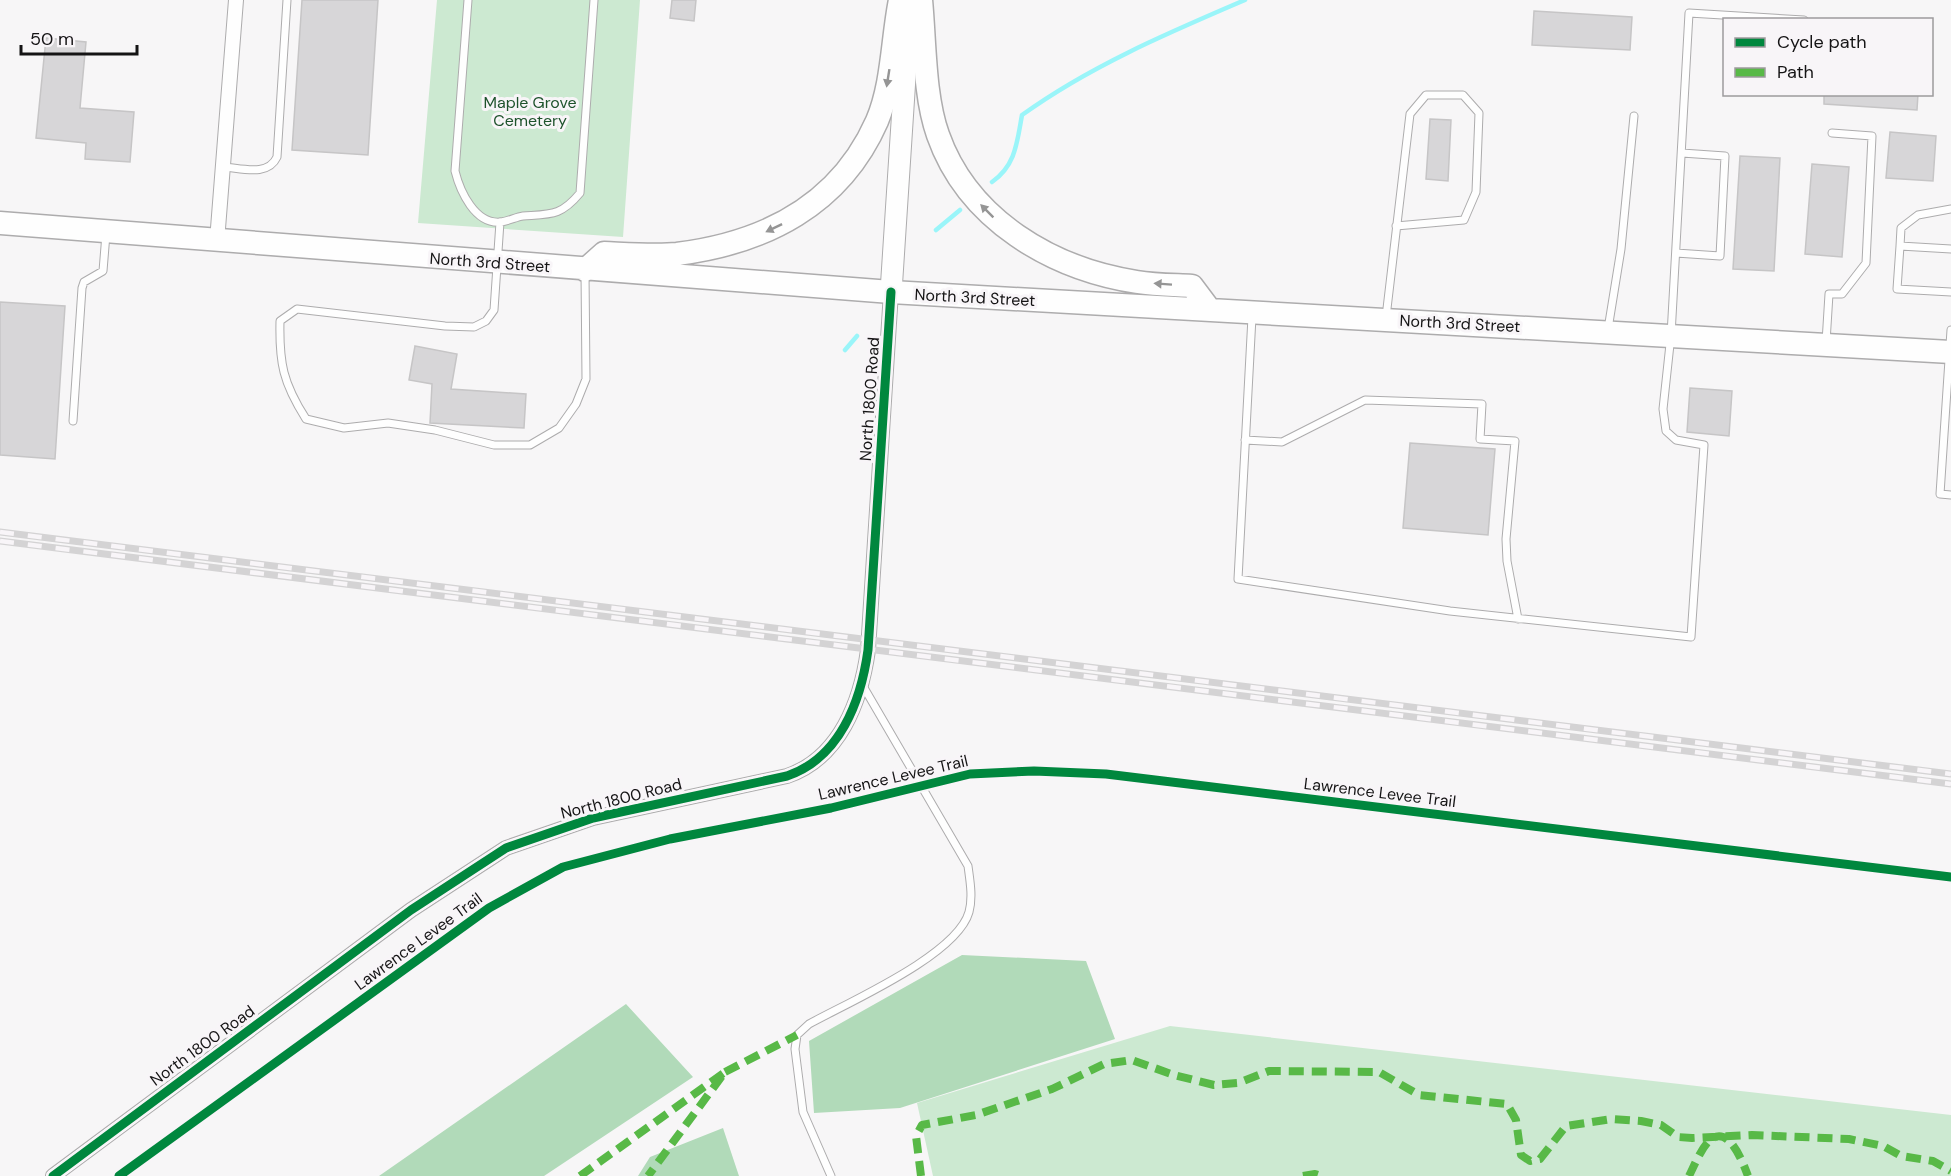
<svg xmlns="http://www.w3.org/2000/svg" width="1951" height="1176" font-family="'DM Sans',sans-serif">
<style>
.green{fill:#cce9d1}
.forest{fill:#b1dab9}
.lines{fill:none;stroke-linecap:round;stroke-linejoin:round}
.stream{stroke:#9af5f9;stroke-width:4.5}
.building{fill:#d7d6d8;stroke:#c6c5c6;stroke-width:1.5}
.service-casing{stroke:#adacad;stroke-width:9}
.minor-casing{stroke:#adacad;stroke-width:16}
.primary-casing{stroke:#adacad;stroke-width:23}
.trunk-casing{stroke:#adacad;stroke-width:25}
.service{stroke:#fefefe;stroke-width:7}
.minor{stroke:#fefefe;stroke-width:14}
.primary{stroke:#fefefe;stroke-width:21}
.trunk{stroke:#fefefe;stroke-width:22}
.rail-casing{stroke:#d4d3d4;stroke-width:7}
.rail{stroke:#f8f5f8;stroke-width:4.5;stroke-dasharray:14;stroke-linecap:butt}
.quiet{stroke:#58b947;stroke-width:8;stroke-dasharray:15 8;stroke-linecap:butt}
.cycleway-casing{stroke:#f8f5f8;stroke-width:13}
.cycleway{stroke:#00873e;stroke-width:9}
.oneway{fill:#959595}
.labels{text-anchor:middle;stroke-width:6;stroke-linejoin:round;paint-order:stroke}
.park-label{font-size:16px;fill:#1e532c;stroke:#f8f5f8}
.street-label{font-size:16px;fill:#151415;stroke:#f8f5f8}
</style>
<rect width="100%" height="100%" fill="#f7f6f7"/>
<!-- green -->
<path class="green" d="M437 0H640L623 237 418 223Z
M1170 1026 1951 1115V1176H933L917 1103Z"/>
<!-- forest -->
<path class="forest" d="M962 955 1086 961 1115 1039 900 1108 814 1113 809 1041Z
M626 1004 693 1077 544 1176H379Z
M723 1128 739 1176H638L650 1157Z"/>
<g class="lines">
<!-- stream -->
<path class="stream" d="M992 182C1016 165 1017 142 1022 115 1090 66 1168 33 1245 0
M936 230 960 210
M845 350 857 336"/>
</g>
<!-- building -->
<path class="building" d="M302 0H378L368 155 292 150Z
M672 0H696L694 21 670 18Z
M1534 11 1632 17 1630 50 1532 45Z
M46 38 86 42 80 108 134 112 130 162 85 159 86 143 36 138Z
M1824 94H1918L1917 110 1824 104Z
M1430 119 1451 120 1448 181 1426 179Z
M1890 132 1936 136 1933 181 1886 178Z
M1740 156 1780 158 1774 271 1733 269Z
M1812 164 1849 167 1842 257 1805 254Z
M0 302 65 306 55 459 0 455Z
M415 346 457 354 451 389 526 394 524 428 430 423 432 384 409 380Z
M1690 388 1732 391 1729 436 1687 432Z
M1410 443 1495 449 1488 535 1403 528Z"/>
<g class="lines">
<defs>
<path id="service" d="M468 0 455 171C460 191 475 225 501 222 509 221 516 217 523 216 551 214 561 216 580 193L594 0
M223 167C241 168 268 177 277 157L287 0
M500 222 494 310 486 321 474 327 445 326 297 309 280 321C279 363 283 383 306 419L344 428 388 423 435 430 494 445H530L559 428 576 404 586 379 585 272
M1900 246 1901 228 1918 215 1951 209
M1951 249 1900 246 1897 289 1951 292
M1676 253 1720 256 1725 156 1682 153
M1252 317 1238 579 1450 611 1691 637 1704 445 1676 440 1666 431 1663 409 1671 335 1689 13 1804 20
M1386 317 1410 114 1426 95H1463L1479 113 1476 192 1464 220 1396 226
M1608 329 1621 249 1634 116
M1951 330 1940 494 1951 495
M1826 342 1829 294H1842L1866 263 1872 136 1832 133
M73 421 82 288 84 282 103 271 106 234
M1245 440 1282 442 1365 400 1482 404 1480 439 1515 441 1506 539 1507 561 1518 619
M831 1176 803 1112 795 1049 797 1035 809 1024C849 1002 957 955 969 912 973 897 970 881 968 866L863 686"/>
<path id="minor" d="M217 241 236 0
M53 1176 411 910 506 848 593 818 787 776C840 758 861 701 868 650L891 292"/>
<path id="primary" d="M891 292 910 0"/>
<path id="trunk" d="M921 0C925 42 924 96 938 135 968 220 1052 269 1137 282 1155 285 1174 285 1192 286L1210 310
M0 223 891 292 1951 352
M585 270 604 253C628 254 654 256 677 254 765 243 840 205 877 121 893 83 892 40 900 0"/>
</defs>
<!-- service casing -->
<use href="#service" class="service-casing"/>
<!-- minor casing -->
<use href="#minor" class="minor-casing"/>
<!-- primary casing -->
<use href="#primary" class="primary-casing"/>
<!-- trunk casing -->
<use href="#trunk" class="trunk-casing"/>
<!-- service -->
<use href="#service" class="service"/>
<!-- minor -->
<use href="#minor" class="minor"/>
<!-- primary -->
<use href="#primary" class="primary"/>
<!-- trunk -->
<use href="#trunk" class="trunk"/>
<defs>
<path id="rail" d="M0 532 1951 774
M0 541 1951 784"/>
</defs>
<!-- rail casing -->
<use href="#rail" class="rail-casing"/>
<!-- rail -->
<use href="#rail" class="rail"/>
<!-- quiet -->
<path class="quiet" d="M725 1072 797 1035
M580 1176 725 1072 648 1176
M921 1176 916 1136 922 1125 976 1115 1052 1089 1104 1064 1132 1060 1174 1075 1214 1085 1238 1083 1269 1071 1379 1072 1419 1095 1507 1104 1516 1120 1521 1155 1530 1161 1540 1159 1566 1126 1612 1119 1641 1121 1661 1125 1678 1137 1692 1138 1752 1135 1849 1139 1883 1146 1901 1156 1933 1161 1951 1171
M1303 1176 1315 1174 1321 1176
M1689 1176C1694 1166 1700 1151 1708 1142 1728 1121 1743 1163 1748 1176"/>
<defs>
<path id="cycleway" d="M53 1176 411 910 506 848 593 818 787 776C840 758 861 701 868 650L891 292
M119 1176 489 908 563 867 670 839 831 808 970 774 1034 771 1106 774 1951 877"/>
</defs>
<!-- cycleway casing -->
<use href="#cycleway" class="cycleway-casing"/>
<!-- cycleway -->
<use href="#cycleway" class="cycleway"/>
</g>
<!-- one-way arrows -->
<defs><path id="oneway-solid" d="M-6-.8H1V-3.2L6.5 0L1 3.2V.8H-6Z" transform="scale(1.5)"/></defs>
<g class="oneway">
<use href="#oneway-solid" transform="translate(888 78) rotate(99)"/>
<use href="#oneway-solid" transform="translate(987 211) rotate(-135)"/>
<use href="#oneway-solid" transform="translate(774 228) rotate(154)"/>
<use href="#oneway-solid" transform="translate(1163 284) rotate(-176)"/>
</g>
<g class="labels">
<!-- park labels -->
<g class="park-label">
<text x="530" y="108">Maple Grove<tspan x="530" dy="18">Cemetery</tspan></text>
</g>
<!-- street labels -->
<g class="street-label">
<text transform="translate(490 262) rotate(4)" y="6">North 3rd Street</text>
<text transform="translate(975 297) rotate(3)" y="6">North 3rd Street</text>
<text transform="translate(1460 323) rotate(3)" y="6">North 3rd Street</text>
<text transform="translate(869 399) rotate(-86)" y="6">North 1800 Road</text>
<text transform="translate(893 777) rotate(-13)" y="6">Lawrence Levee Trail</text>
<text transform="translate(1380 792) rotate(7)" y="6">Lawrence Levee Trail</text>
<text transform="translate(621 798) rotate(-14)" y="6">North 1800 Road</text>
<text transform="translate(418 941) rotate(-36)" y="6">Lawrence Levee Trail</text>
<text transform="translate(202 1045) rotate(-36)" y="6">North 1800 Road</text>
</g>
</g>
<!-- legend -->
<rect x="1723" y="18" width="210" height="78" fill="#f8f5f8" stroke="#9d9b9d" stroke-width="1.5"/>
<rect x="1735" y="38" width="30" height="9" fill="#00873e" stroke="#9d9b9d" stroke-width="1.5"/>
<text x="1777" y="48" font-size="18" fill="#151415">Cycle path</text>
<rect x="1735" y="68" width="30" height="9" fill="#58b947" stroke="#9d9b9d" stroke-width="1.5"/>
<text x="1777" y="78" font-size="18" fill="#151415">Path</text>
<!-- scale -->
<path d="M21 45v9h116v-9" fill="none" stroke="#151415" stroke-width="3"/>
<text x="30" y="45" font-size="18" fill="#151415" stroke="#f8f5f8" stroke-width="4.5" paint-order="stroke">50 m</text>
</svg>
